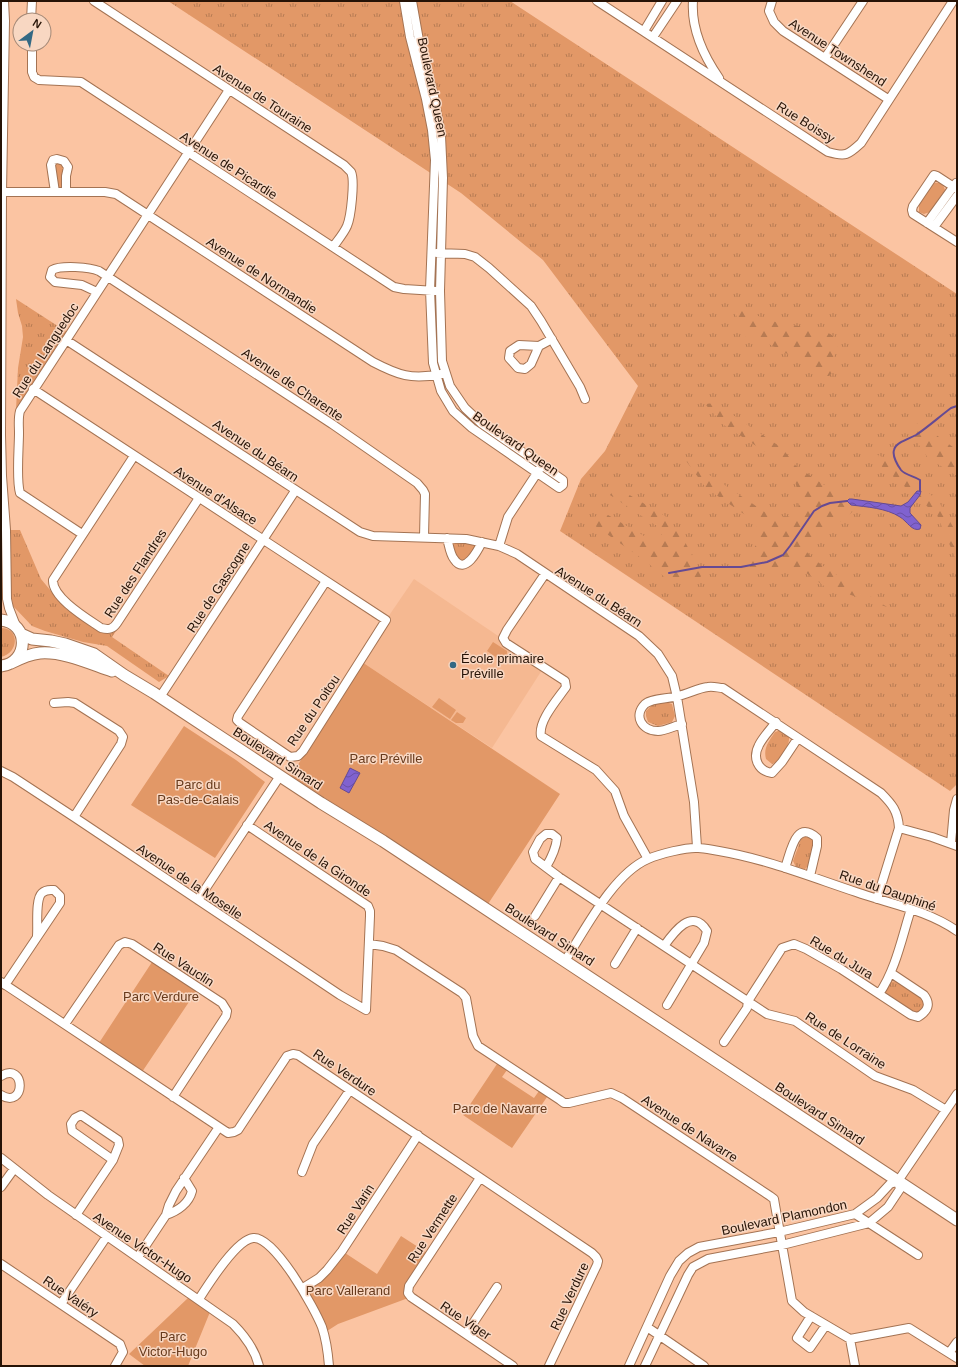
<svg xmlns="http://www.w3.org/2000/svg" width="958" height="1367" font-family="Helvetica,sans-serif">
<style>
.built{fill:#f5b891}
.grass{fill:url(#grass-tufts)}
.forest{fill:url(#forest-firs)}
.park{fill:#e29867}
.water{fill:url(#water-waves);stroke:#654a93}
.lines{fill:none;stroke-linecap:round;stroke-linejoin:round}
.stream{stroke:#654a93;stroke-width:2}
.minor-casing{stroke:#a47353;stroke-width:10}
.major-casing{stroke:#a47353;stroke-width:13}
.minor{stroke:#fff;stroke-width:8}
.major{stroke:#fff;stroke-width:11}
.poi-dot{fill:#336984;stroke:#f8d7c2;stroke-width:1.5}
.labels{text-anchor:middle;stroke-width:3;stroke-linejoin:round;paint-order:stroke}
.street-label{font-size:13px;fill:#261306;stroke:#f8d7c2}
.poi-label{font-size:13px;fill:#261306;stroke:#f8d7c2;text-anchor:start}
.park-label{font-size:13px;fill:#673a1c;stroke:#f8d7c2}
</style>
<defs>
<pattern id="grass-tufts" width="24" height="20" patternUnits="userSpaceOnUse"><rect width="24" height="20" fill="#e29867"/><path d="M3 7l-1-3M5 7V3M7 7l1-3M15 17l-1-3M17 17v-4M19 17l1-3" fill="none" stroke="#b77b53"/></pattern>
<pattern id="forest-firs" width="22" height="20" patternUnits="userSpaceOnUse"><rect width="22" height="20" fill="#e29867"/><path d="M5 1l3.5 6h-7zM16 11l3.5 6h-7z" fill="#b77b53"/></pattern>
<pattern id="water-waves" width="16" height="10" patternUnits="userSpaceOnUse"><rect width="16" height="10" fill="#8062cf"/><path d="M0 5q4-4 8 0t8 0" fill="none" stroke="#6950a6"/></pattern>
</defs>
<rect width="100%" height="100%" fill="#fbc4a2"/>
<!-- built -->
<path class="built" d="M414 579 544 667 492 748 362 662 386 620Z"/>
<!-- grass -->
<path class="grass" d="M168 1H510L957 294V784L950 791 560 531 581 479 605 451 638 386 543 260 461 193Z
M55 163 62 164 64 168 62 176V186L61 188H58Z
M16 299 67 332 16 410 18 368 23 337 22 326 18 313Z
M10 530H20L41 579 66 609 102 632 109 634 116 631 112 637 169 676 159 682 107 646 83 642 45 631 32 626 13 606 11 592Z
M456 542 473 544 474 545 475 548 467 561H459L456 557 452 546Z
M1 628C20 628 19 653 1 657Z
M666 702 672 704 675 716 672 722 658 726 648 722 646 716V711L652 705Z
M778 731H781L789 737C790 746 780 762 772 764L766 759C763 748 769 741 775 732Z
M804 837C808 837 812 838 814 842L808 866 804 870 796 867 793 861 801 839Z
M896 981 923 999C924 1007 922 1013 913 1012L886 994 885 991 890 982Z"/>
<!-- forest -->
<path class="forest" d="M733 308 779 323 824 330 839 340 833 362 834 371 829 376H821C798 361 773 341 746 337Z
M715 403 782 448 796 466 857 507 845 519 832 526 804 548 810 556 823 566 887 607 824 586 805 572 775 567 746 574 745 563 756 545 757 523 706 488 684 458 771 516 798 517 799 493 790 468 724 425 705 404Z
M911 422 921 424 957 450V476L928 458 912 435Z
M878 455 896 464 939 502 957 534V562L937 515 879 464Z
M616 487 665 516 682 536 702 575 697 581 668 580 644 560 584 518 608 515 651 540 661 539 663 530 610 495Z"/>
<!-- park -->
<path class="park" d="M934 183C940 182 944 185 945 190L930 212 924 214 919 212V205Z
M493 642 507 651C507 657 506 658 500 660L487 651Z
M362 662 560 794 488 904 291 776Z
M439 698 456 710 450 719 432 707Z
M457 712 466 718 463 723H456L451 720Z
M184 726 236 760 265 782 215 858 131 805Z
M154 959 199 987 140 1075 97 1046Z
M497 1064 507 1070 502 1077 534 1098 539 1091 547 1097 512 1148 463 1115Z
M401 1236 429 1254 409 1286 411 1297 338 1324 324 1333 303 1288 342 1251 377 1274Z
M188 1298 210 1312 188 1366H145L129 1354Z"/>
<!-- water -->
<path class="water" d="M917 491H921L920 495 910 508V513L921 525 920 529C912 532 907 521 900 517 886 508 867 507 851 505L847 501 849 499H852L901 506 908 502Z
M350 768 360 773 349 793 340 788Z"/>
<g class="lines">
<!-- stream -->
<path class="stream" d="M920 491V480C914 476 905 475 901 470 898 466 892 456 894 450 896 442 909 439 916 435 928 427 939 417 951 408L957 406
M669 573 702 567H741L767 562 783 555 790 546 814 511 822 506 830 503 847 501"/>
<defs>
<path id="minor" d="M4 1 5 21 2 192 1 435 2 476 6 530 7 599 9 608 16 626
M94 1 344 165C346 167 349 170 351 172 355 180 351 217 347 226 344 233 338 240 333 247
M404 1 410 37 426 99 432 130 435 160 430 290 433 363 441 391 453 411 472 428 559 488 563 485V480L482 424 465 408 450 386 442 361 440 291 443 178 441 136 434 96 420 46 412 1
M597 1 828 152C846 157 848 155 861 143L953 1
M693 1C691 30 703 55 719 78
M772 1 769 11 774 22 783 31 888 99
M31 20 32 1
M644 31 662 1
M653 37 677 1
M32 44V72L34 77 39 80 81 82 394 287 404 289 436 291
M825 58 863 1
M957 189 937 176 934 175 913 206 912 210 913 214 957 242
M1 192H105L116 194 373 362C398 375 411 380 441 374
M55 192 51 165 53 160 57 159 64 161 68 167 66 176V192
M927 223 956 183
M934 227 957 196
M437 253 465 254 475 257 489 268 531 306 541 321 580 387 585 399
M97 292 82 285 55 282 50 277 52 270C61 265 90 267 99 271L332 424 417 483 423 490 425 494 424 537
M66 340 360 532 373 536 466 539 499 546 517 554 639 636 658 654 672 676 677 697 694 802 697 847
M539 346 531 364 525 369 518 368 509 358 510 351 519 345 539 346 552 339
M33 389 386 620 303 751 298 756 290 757 240 723 237 720 238 716 326 581
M134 456 53 580C52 598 88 619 101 628 109 630 113 629 117 623L199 498
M82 534 20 493C16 480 19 448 19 433 19 425 18 418 20 411L229 90
M447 538C449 545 450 554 454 559 465 576 478 550 482 542
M499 546 508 517 539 470
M545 574 507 630 503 638 506 643 565 681 566 687C557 700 538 721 541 736L596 770 615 791 624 816 648 859
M160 697 295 491
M54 703 68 702 75 703 119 731 123 737 121 744 74 817
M776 722C770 730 763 737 759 745 752 758 758 771 772 773L782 762 798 738
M682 724C674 726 665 731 658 731 642 731 633 716 645 704 652 698 669 699 678 696 688 694 698 688 708 687 713 686 719 688 723 688L881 793C892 804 898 811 899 828L877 899
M1 771 13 777 74 817 340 995 366 1010 370 916V911L368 906 247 825
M899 828 932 837 957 846
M951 843 954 810 957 799
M546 867C552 857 556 849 557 838L552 834H546L540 839 533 852 535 859 559 877 767 1014 795 1021 875 1076 913 1090 946 1110
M785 868C791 852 795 819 817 838V846L810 876
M198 900 280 776
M535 916 559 877
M369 944 383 946 396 950 462 993 466 998 473 1036 478 1046 560 1100 564 1103H569L611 1093 622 1098 770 1196 774 1199 775 1205 792 1301 804 1312 850 1339 909 1328 957 1358
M664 946C674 932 692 907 707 931L704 943 667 1005
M565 961C585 930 613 874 648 859 659 854 687 847 698 848 705 848 712 850 719 851 766 859 811 877 856 892 890 904 927 910 957 931
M615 964 637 928
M1 982 228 1133 234 1132 238 1130 287 1056 293 1054 298 1055 592 1253 596 1257 598 1261 597 1265 549 1366
M5 985 60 903V896L54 890C50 890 46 889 42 893 35 899 38 926 37 936
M879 994C896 969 902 937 911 909
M65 1024 119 945 125 942 132 944 222 1003 227 1011 226 1016 173 1097
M724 1042 747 1008 748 1001 782 948 794 944 806 949 841 969 911 1015 918 1017C928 1011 931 1004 924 995L891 973
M1 1076C26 1061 26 1110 1 1095
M1 1158 48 1195 233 1324C244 1335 255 1350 259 1366
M302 1172 313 1144 350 1090
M480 1178 409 1286 408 1293 411 1297 513 1366
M898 1181 957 1094
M1 1187 14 1169
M855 1214 918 1255
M76 1215 113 1160 119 1145 118 1140 81 1115 75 1118 71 1124 72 1131 113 1160
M166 1215C178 1211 189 1203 192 1191L184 1178
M138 1257 166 1215 169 1205 176 1191 219 1127
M1 1264 120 1344 123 1352 115 1366
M303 1288 319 1278 327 1270 342 1251 418 1135
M199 1299C208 1285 236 1240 253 1238 274 1235 315 1309 322 1327 326 1339 328 1353 329 1366
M61 1304 107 1236
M811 1316 797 1338 810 1348 826 1325
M647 1327 704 1366
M466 1334 497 1287
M850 1339 855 1366
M949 1353 957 1342
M629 1366 670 1276 679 1261 688 1253 699 1247 779 1232 855 1214 877 1198 890 1184 898 1181
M645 1366 688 1275 693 1267 708 1259 782 1245 869 1223 888 1207 900 1189 898 1181"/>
<path id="major" d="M1 620C30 623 29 663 1 666
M21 634 32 639 51 641 65 644 94 654 124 675 154 693 321 803 383 841 957 1220
M11 663C21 658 30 654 40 653 63 651 91 664 112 671"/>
</defs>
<!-- minor casing -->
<use href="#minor" class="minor-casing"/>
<!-- major casing -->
<use href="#major" class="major-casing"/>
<!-- minor -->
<use href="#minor" class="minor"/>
<!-- major -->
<use href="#major" class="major"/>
</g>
<!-- markers -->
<circle class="poi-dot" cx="453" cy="665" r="4"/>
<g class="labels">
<!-- street labels -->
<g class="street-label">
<text transform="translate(838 52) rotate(33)" y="5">Avenue Townshend</text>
<text transform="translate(433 87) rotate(78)" y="5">Boulevard Queen</text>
<text transform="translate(263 98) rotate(33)" y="5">Avenue de Touraine</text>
<text transform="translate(806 122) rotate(32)" y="5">Rue Boissy</text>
<text transform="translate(229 165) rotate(33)" y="5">Avenue de Picardie</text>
<text transform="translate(262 275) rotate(33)" y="5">Avenue de Normandie</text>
<text transform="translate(45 350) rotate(-57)" y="5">Rue du Languedoc</text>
<text transform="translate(293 384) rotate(34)" y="5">Avenue de Charente</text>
<text transform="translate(516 443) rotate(35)" y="5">Boulevard Queen</text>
<text transform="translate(256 450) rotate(34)" y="5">Avenue du Béarn</text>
<text transform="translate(216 495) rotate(33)" y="5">Avenue d'Alsace</text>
<text transform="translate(135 573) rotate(-57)" y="5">Rue des Flandres</text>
<text transform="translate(218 587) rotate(-57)" y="5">Rue de Gascogne</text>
<text transform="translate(599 596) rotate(33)" y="5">Avenue du Béarn</text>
<text transform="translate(313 710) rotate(-56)" y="5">Rue du Poitou</text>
<text transform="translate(278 758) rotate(33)" y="5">Boulevard Simard</text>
<text transform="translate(318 858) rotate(34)" y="5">Avenue de la Gironde</text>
<text transform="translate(190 881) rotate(34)" y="5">Avenue de la Moselle</text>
<text transform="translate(888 890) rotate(19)" y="5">Rue du Dauphiné</text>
<text transform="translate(550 934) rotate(33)" y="5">Boulevard Simard</text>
<text transform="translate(842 957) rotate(31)" y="5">Rue du Jura</text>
<text transform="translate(184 964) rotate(33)" y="5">Rue Vauclin</text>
<text transform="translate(846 1040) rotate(33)" y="5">Rue de Lorraine</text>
<text transform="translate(345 1072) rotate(34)" y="5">Rue Verdure</text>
<text transform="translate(820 1113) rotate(33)" y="5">Boulevard Simard</text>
<text transform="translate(690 1128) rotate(33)" y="5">Avenue de Navarre</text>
<text transform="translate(355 1209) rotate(-57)" y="5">Rue Varin</text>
<text transform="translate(784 1217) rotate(-12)" y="5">Boulevard Plamondon</text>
<text transform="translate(432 1228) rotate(-57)" y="5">Rue Vermette</text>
<text transform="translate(143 1247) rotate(34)" y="5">Avenue Victor-Hugo</text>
<text transform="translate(71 1296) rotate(34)" y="5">Rue Valéry</text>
<text transform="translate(569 1296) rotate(-65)" y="5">Rue Verdure</text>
<text transform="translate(466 1320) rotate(34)" y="5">Rue Viger</text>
</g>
<!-- poi labels -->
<g class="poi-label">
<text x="461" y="663">École primaire<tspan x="461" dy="15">Préville</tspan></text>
</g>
<!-- park labels -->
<g class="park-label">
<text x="386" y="763">Parc Préville</text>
<text x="198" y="789">Parc du<tspan x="198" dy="15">Pas-de-Calais</tspan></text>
<text x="161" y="1001">Parc Verdure</text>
<text x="500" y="1113">Parc de Navarre</text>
<text x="348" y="1295">Parc Vallerand</text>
<text x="173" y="1341">Parc<tspan x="173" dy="15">Victor-Hugo</tspan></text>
</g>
</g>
<!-- border -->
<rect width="958" height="1367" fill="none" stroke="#261306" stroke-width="4"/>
<!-- north arrow -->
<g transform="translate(32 32) rotate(32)"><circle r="19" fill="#f8d7c2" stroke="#a48977"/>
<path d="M0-3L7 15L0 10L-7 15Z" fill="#336984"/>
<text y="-6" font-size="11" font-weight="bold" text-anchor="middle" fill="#261306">N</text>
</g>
</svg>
